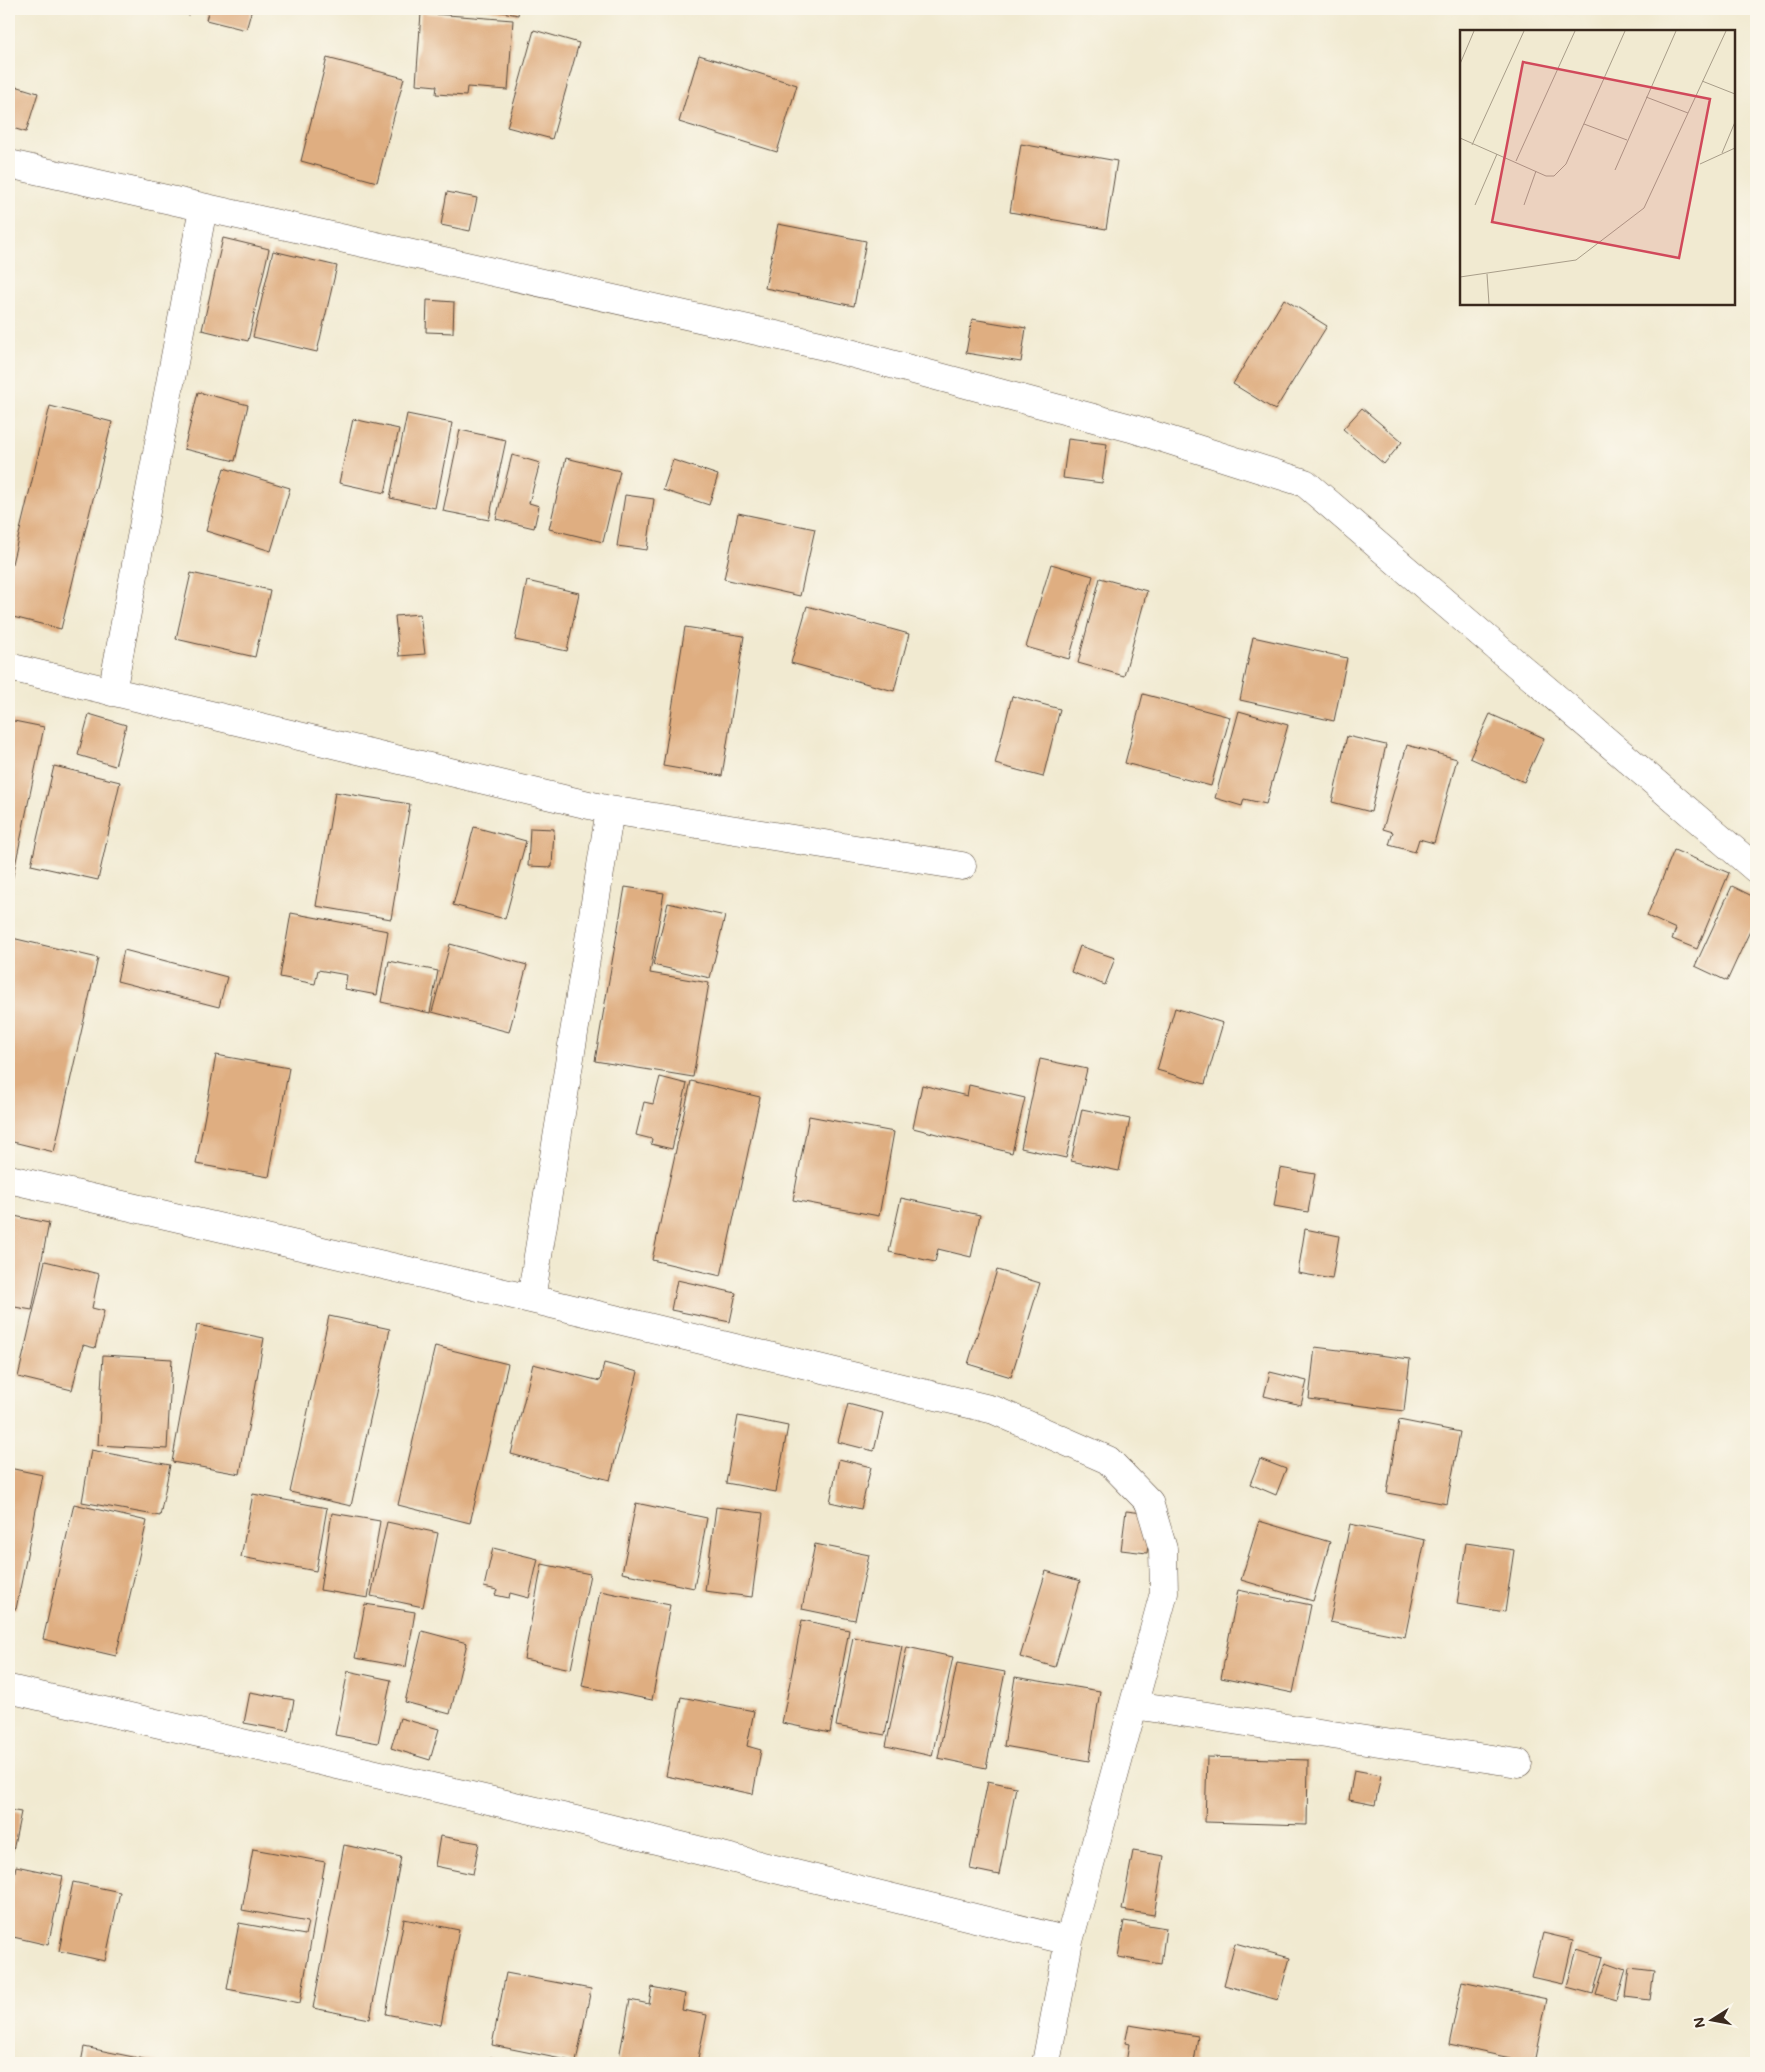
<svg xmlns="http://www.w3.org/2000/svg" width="1765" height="2072" font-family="Mali,sans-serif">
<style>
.building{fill:#dfae81}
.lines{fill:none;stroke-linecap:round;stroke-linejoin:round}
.minor-casing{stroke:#564739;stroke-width:29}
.minor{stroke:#fff;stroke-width:28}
.inset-road{fill:none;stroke:#a89d89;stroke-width:1}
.view{fill:#d1495b;fill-opacity:0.15;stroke:#d1495b;stroke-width:2.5}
.inset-edge{fill:none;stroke:#3b2a1e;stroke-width:2.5}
</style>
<rect width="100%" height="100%" fill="#fbf7ec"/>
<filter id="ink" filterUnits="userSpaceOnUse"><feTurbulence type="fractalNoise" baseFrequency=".02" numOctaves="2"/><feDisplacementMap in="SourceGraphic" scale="10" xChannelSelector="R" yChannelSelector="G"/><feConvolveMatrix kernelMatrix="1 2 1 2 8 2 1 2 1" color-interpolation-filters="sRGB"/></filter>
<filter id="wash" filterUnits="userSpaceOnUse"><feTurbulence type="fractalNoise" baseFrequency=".0096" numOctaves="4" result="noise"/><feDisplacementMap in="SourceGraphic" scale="20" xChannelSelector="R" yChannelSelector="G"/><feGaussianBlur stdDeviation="1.12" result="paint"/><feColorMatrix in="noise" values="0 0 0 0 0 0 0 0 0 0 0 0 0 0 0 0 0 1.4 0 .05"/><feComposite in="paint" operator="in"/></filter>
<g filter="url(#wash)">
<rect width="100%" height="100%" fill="#f1ead1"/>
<g id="blocks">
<!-- building -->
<path class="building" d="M171 9H191L189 15Z
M209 9H252L246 30 206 20Z
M486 9H519L518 15Z
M421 13 513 20 508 90 467 87 466 96 436 94 437 86 416 84Z
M534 30 579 43 552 139 507 127Z
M699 55 797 85 777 152 679 122Z
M327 58 404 78 377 182 301 161Z
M9 84 38 93 26 132 9 127Z
M1021 144 1117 161 1106 229 1010 212Z
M447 192 477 198 470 231 441 225Z
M778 224 866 241 854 306 765 288Z
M223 238 269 249 248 341 202 330Z
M273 251 337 266 317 352 253 337Z
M1284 299 1327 326 1275 410 1233 384Z
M427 300 454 302 453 333 426 332Z
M972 319 1026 328 1021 362 966 353Z
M198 392 248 405 235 461 184 449Z
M50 406 112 422 61 629 9 616V576Z
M1362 408 1402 442 1384 464 1343 429Z
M407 414 452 423 435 508 390 498Z
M353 419 399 429 385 493 339 483Z
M460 430 506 440 489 520 443 511Z
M1068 439 1107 444 1102 483 1063 478Z
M512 455 540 463 529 503 539 506 534 528 496 519Z
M566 458 620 471 603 542 549 529Z
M673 460 718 475 709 505 663 490Z
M224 468 290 488 271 551 206 531Z
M625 495 654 499 647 550 617 546Z
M738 513 815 529 800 596 724 579Z
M1051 564 1093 576 1069 659 1026 647Z
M191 573 270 590 255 657 176 639Z
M1100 578 1147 591 1124 676 1078 663Z
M527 581 579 593 567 651 515 640Z
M807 606 909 634 894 691 791 663Z
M420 614 425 654 399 656 395 616Z
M685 627 744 636 722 776 663 766Z
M1253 637 1347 658 1334 721 1240 700Z
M1143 694 1230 717 1211 786 1125 763Z
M1012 696 1060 709 1043 777 995 764Z
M1239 711 1288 725 1266 804 1244 799 1242 806 1215 798Z
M89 714 126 725 115 766 78 755Z
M1490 714 1544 738 1524 782 1470 758Z
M9 720 44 727 10 890H9Z
M1347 736 1386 745 1371 812 1332 802Z
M1407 745 1457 759 1434 843 1419 839 1415 852 1389 845 1393 832 1383 829Z
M54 766 120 782 98 880 31 865Z
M335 792 410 804 391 919 316 906Z
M474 827 526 841 505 919 453 905Z
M530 828 554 829 552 867 528 866Z
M1674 850 1729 873 1697 949 1672 939 1676 929 1647 916Z
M1732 886 1756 898V918L1727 981 1695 966Z
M625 887 664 893 650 973 709 983 693 1077 595 1061Z
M668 903 725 916 710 978 653 965Z
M291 913 388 931 377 995 345 989 347 975 318 970 315 984 280 977Z
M12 938 98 958 54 1152 9 1141V950Z
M450 944 527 965 509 1032 432 1012Z
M1080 946 1115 958 1105 985 1071 972Z
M124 950 227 977 219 1007 117 981Z
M389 961 438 971 430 1013 381 1002Z
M1175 1008 1223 1023 1205 1084 1157 1070Z
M216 1055 289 1068 269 1177 196 1164Z
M1040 1059 1087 1069 1066 1158 1021 1148Z
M660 1077 687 1084 672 1149 651 1144 652 1139 636 1135 644 1102 653 1104Z
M691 1081 760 1097 721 1276 652 1260Z
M922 1085 967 1096 969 1085 1025 1098 1012 1153 913 1128Z
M1082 1109 1130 1119 1119 1171 1071 1161Z
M809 1116 894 1132 879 1216 793 1200Z
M1280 1168 1315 1174 1308 1212 1274 1206Z
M901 1198 980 1215 971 1257 938 1249 935 1262 889 1252Z
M9 1215 49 1223 32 1310 9 1306Z
M1305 1229 1339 1236 1332 1279 1298 1273Z
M45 1261 99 1274 92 1308 104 1311 95 1348 83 1345 72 1390 18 1377Z
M997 1270 1040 1283 1011 1377 968 1364Z
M677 1280 736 1293 730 1322 671 1310Z
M329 1316 390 1329 351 1506 290 1492Z
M197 1325 264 1338 240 1474 172 1462Z
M9 1341 14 1342 10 1367H9Z
M435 1346 508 1364 470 1523 398 1505Z
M1315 1347 1410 1359 1404 1411 1309 1399Z
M103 1355 172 1359 167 1449 98 1445Z
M604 1363 638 1372 610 1480 511 1454 533 1364 600 1381Z
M1270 1372 1307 1381 1301 1405 1264 1396Z
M848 1404 883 1413 874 1451 838 1442Z
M738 1416 788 1426 776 1492 726 1483Z
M1399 1420 1460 1432 1447 1504 1387 1493Z
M91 1450 170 1465 160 1516 82 1502Z
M839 1459 871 1467 861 1509 830 1502Z
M1260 1459 1286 1469 1276 1495 1250 1484Z
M9 1468 43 1475 16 1609 9 1608Z
M253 1494 327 1508 316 1571 241 1557Z
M636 1503 707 1518 694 1588 622 1573Z
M74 1504 147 1521 116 1656 43 1639Z
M716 1507 763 1513 752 1597 705 1591Z
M1126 1511 1152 1514 1147 1553 1121 1550Z
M332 1513 380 1521 368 1598 320 1590Z
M1259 1521 1330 1542 1313 1601 1241 1580Z
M387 1522 438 1533 423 1607 371 1596Z
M1350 1524 1425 1540 1405 1637 1330 1622Z
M1466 1543 1514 1550 1505 1612 1457 1604Z
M815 1544 869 1555 855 1620 802 1609Z
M493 1548 538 1559 529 1598 510 1593 509 1598 495 1595 497 1590 484 1587Z
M542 1564 590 1574 571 1669 524 1659Z
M1046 1571 1080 1581 1055 1667 1020 1657Z
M1238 1590 1311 1605 1293 1693 1221 1678Z
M600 1591 670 1605 652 1700 582 1686Z
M365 1604 415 1612 406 1667 355 1658Z
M802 1620 849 1630 830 1733 782 1723Z
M422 1631 467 1643 450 1714 405 1702Z
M853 1637 902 1646 885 1735 836 1726Z
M907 1647 953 1657 932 1756 886 1746Z
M957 1663 1005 1672 986 1768 938 1758Z
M348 1671 391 1680 378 1743 335 1735Z
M1015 1677 1100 1691 1089 1761 1004 1746Z
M250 1692 294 1700 288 1731 244 1723Z
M681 1697 754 1711 747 1746 761 1750 753 1794 666 1776Z
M400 1718 439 1729 430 1760 391 1748Z
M1207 1757 1308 1760 1307 1825 1205 1822Z
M1354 1770 1381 1775 1375 1805 1349 1800Z
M988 1781 1016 1787 999 1875 970 1869Z
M9 1810 21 1812 10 1865H9Z
M440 1836 479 1843 473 1874 435 1866Z
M344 1845 401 1857 370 2019 313 2008Z
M253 1849 325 1862 300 2003 227 1989 239 1923 305 1935 308 1922 242 1910Z
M1133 1851 1164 1856 1154 1915 1122 1910Z
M16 1866 63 1876 48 1945 9 1936V1903Z
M73 1882 120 1892 105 1961 59 1951Z
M404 1919 459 1930 441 2025 386 2014Z
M1124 1921 1166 1928 1161 1964 1118 1957Z
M1543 1933 1573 1940 1563 1984 1532 1977Z
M1235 1943 1290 1958 1278 2000 1224 1985Z
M1577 1949 1603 1957 1593 1994 1567 1987Z
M1606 1962 1626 1969 1617 2000 1596 1994Z
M1629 1968 1654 1971 1650 2000 1625 1997Z
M506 1973 591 1989 576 2062 492 2045Z
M1462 1981 1547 1999 1534 2063 1449 2045Z
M652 1987 685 1994 682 2010 707 2015 697 2063H618L630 2000 649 2004Z
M1129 2025 1198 2036 1194 2063H1126L1129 2044 1125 2043Z
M84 2047 158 2062V2063H81Z
M490 2057 517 2062V2063H489Z"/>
</g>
</g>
<g filter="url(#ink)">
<use href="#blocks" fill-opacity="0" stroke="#564739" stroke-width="1"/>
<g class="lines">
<defs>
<path id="minor" d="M9 164 820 345 1131 428 1305 483 1756 869
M9 667 610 810 962 866
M112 692 203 208
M9 1179 531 1299 994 1410 1108 1460 1149 1502 1163 1549 1164 1593 1069 1941 1046 2063
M531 1299 610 810
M9 1689 575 1820 1069 1941
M1134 1705 1518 1763"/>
</defs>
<!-- minor casing -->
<use href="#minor" class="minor-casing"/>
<!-- minor -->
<use href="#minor" class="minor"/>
</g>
</g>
<!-- overview -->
<g transform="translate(1460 30)">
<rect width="275" height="275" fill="#f1ead1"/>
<path class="inset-road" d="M0 34 14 1M242 51 275 64M186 67 228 83M124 94 167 110M0 108 86 146H94L106 134 165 1M12 115 64 1M262 123 275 92M56 131 115 1M240 134 275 118M155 140 216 1M15 175 37 124M64 175 76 141M27 244 29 274M0 247 116 230 184 178 266 1"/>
<path class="view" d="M63 32 250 69 219 228 32 192Z"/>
<rect width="275" height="275" class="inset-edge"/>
</g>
<!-- margin -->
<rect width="1765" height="2072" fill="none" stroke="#fbf7ec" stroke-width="30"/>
<!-- north arrow -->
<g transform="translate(1712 2020) rotate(259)" stroke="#fbf7ec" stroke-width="4" paint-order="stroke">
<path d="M0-4L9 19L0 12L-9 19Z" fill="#3b2a1e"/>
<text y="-8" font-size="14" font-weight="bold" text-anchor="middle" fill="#3b2a1e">N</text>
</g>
</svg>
